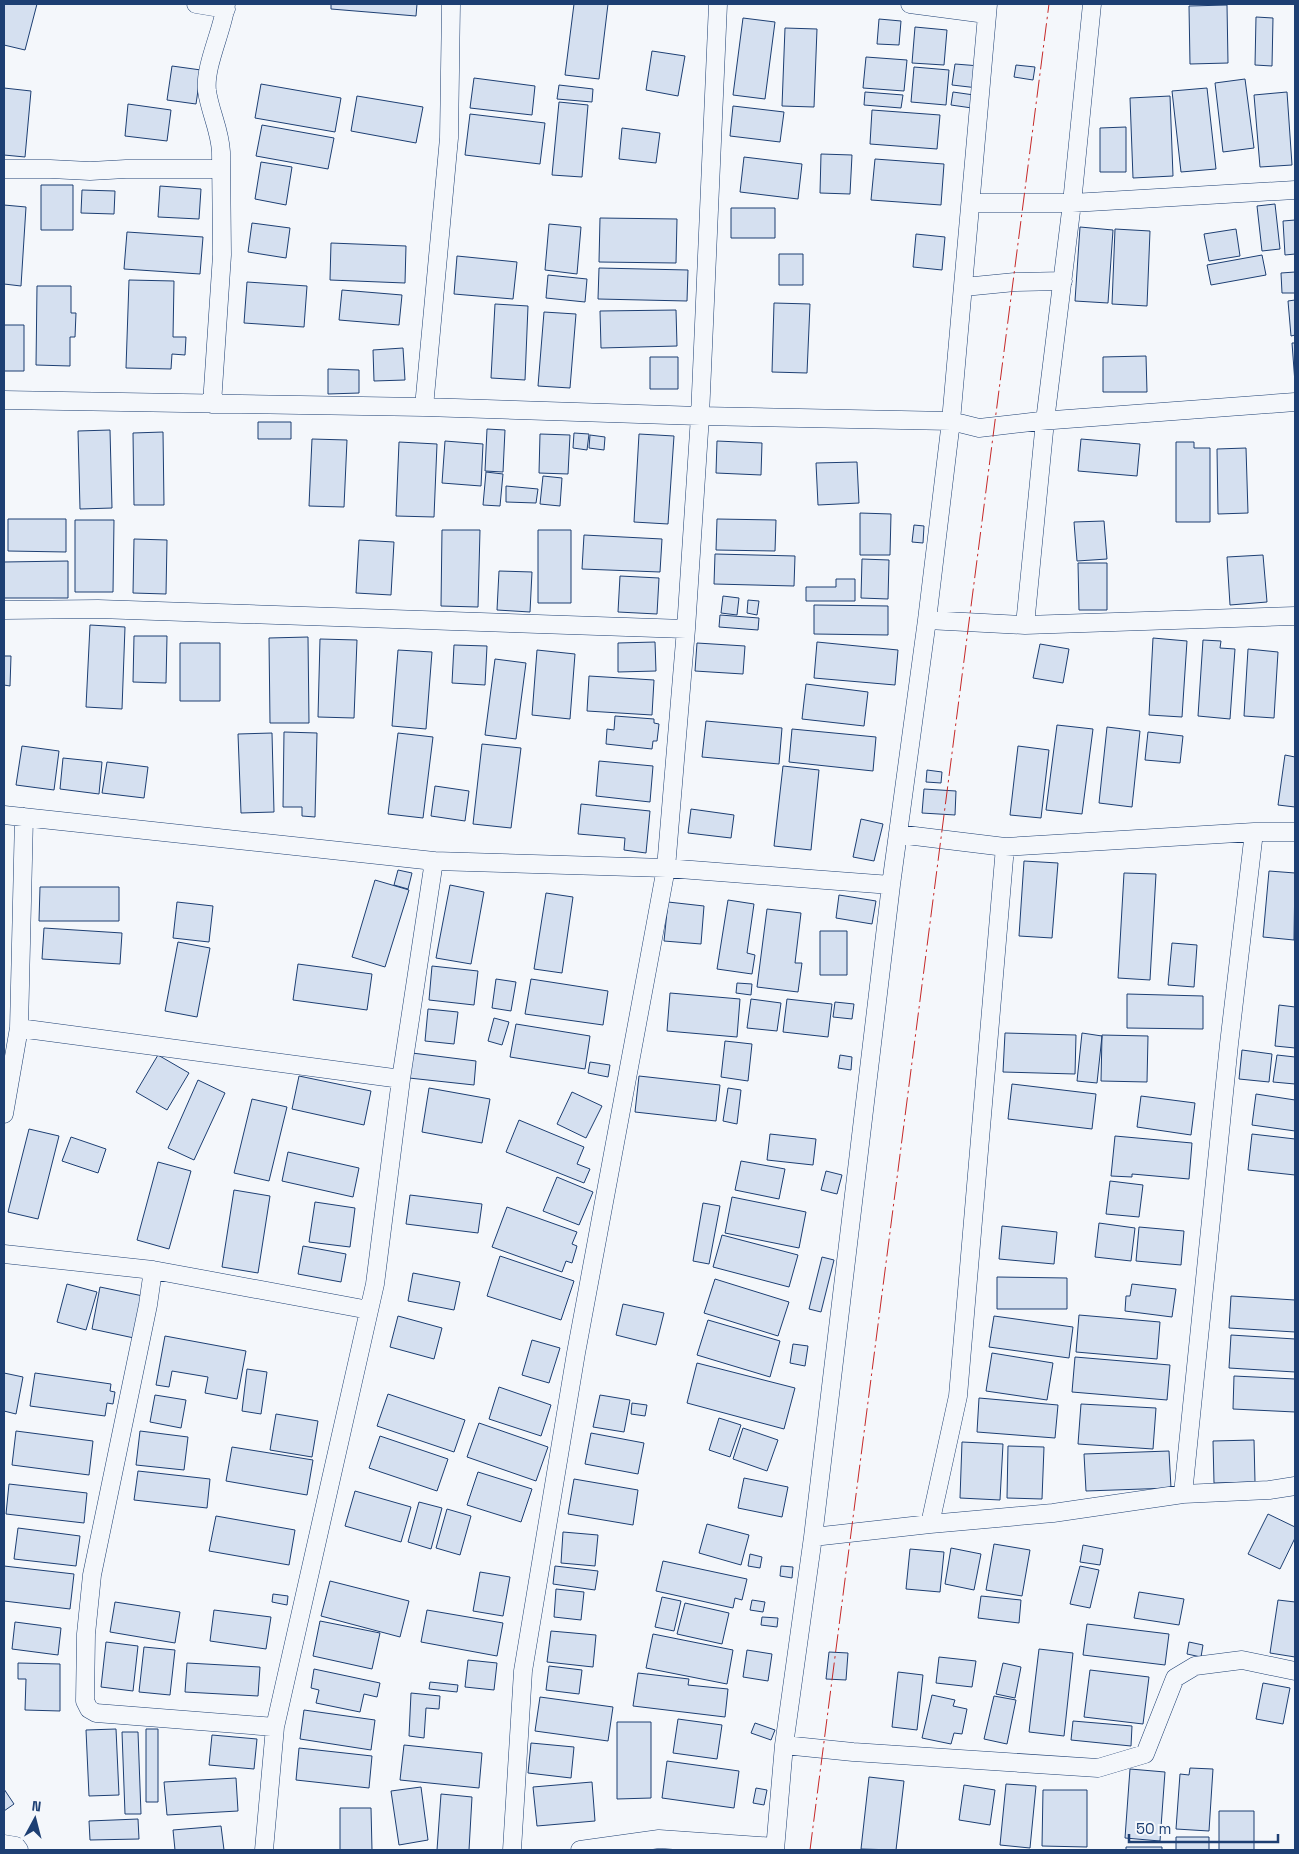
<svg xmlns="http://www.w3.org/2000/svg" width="1299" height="1854" font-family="'Space Grotesk',sans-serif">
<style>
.building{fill:#d5e0f0;stroke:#1d3f73}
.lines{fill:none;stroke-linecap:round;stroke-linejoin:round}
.minor-casing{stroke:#1d3f73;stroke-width:19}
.minor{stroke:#f4f7fb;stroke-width:18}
.power{stroke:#c62828;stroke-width:1;stroke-dasharray:18 4 2.5 4;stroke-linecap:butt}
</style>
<rect width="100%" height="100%" fill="#f4f7fb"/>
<!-- building -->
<path class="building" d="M4 4H37L25 50 4 45Z
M331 4H417L416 16 331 9Z
M574 4H608L599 79 565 75Z
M1227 5 1228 63 1190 64 1189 6Z
M1256 17 1273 18 1272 66 1255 65Z
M743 18 775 22 765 99 733 95Z
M879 19 901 21 899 45 877 44Z
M915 27 947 30 944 65 912 63Z
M785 28 817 29 814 107 782 106Z
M652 51 685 56 678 96 646 90Z
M866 57 907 60 904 91 863 88Z
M955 64 980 66 978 88 952 85Z
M1016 65 1035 67 1033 80 1014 77Z
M172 66 201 70 196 104 167 100Z
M914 67 949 70 946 105 911 102Z
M474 78 535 86 532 115 470 108Z
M1245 79 1254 148 1223 152 1215 83Z
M261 84 341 98 335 132 255 118Z
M559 85 593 89 592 102 557 99Z
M4 88 31 91 25 157 4 155Z
M1207 88 1216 169 1181 172 1172 91Z
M865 92 903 95 901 108 864 105Z
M953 92 974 95 972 108 951 105Z
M1287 92 1292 165 1260 167 1254 95Z
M357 96 423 107 416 143 351 131Z
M1170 96 1173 176 1133 178 1130 98Z
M559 102 588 105 582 177 552 175Z
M128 104 171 110 167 141 125 136Z
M733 106 784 112 780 142 730 136Z
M872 110 940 115 937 149 870 144Z
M470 114 545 123 540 164 465 155Z
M262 125 334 138 328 169 256 156Z
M1126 127V172H1100V128Z
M622 128 660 133 656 163 619 159Z
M821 154 852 155 850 194 820 193Z
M744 157 802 164 798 199 740 192Z
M875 159 944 164 941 205 871 200Z
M261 162 292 167 286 205 255 199Z
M41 185H73V230H41Z
M160 186 201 189 199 219 158 217Z
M82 190 115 191 114 214 81 213Z
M1275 204 1280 249 1262 251 1257 206Z
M4 205 26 207 21 286 4 284Z
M731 208H775V238H731Z
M600 218 677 219 676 263 599 262Z
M1295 220V254L1285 255 1283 221Z
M252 223 290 228 286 258 248 252Z
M549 224 581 227 577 274 545 270Z
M1080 227 1113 230 1108 303 1075 301Z
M1115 229 1150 231 1147 306 1112 304Z
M1236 229 1240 256 1209 261 1204 234Z
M127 232 203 237 200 274 124 269Z
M916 234 945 237 942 270 913 267Z
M331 243 406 246 405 283 330 280Z
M779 254H803V285H779Z
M1262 255 1266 275 1211 285 1207 265Z
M457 256 517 262 513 299 454 294Z
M599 268 688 270 687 301 598 299Z
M1295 272V293H1282L1281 273Z
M548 275 587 279 585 302 546 298Z
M129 280 174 281 173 337H186L185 355 172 354 171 369 126 368Z
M247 282 307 286 304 327 244 323Z
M37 286H71V313H76L75 337H70V366L36 365Z
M342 290 402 295 399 325 339 320Z
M1295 300V335L1291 336 1288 301Z
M774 303 810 304 807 373 772 372Z
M495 304 528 306 525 380 491 378Z
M676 310 677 346 601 348 600 311Z
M544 312 576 314 570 388 538 386Z
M4 325H24V371H4Z
M1292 343H1295V383Z
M403 348 405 380 374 381 373 350Z
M1146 356 1147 392H1103V357Z
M650 357H678V389H650Z
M328 369 359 370V393L328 394Z
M258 422H291V439H258Z
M487 429 505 430 503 472 485 471Z
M110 430 112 508 80 509 78 431Z
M163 432 164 505H134L133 433Z
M574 433 589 434 587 450 573 448Z
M540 434 570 435 568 474 539 473Z
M639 434 674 436 668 524 634 522Z
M590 435 605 437 604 450 589 448Z
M312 439 347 440 344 507 309 506Z
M1081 439 1140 444 1137 476 1078 471Z
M445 441 483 444 481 486 442 483Z
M717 441 762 443 761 475 716 473Z
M399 442 437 444 434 517 396 516Z
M1176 442H1194V448H1210V522H1176Z
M1246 448 1248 513 1218 514 1217 449Z
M857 462 859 503 818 505 816 463Z
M486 472 503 474 500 506 483 505Z
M543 476 562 478 560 506 540 504Z
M506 486 538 489 536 503 506 502Z
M860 513 891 514 890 555H860Z
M8 519H66V552L8 551Z
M717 519 776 520 775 551 716 550Z
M75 520H114L113 592H75Z
M1104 521 1107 559 1077 561 1074 522Z
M914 525 924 526 923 543 912 542Z
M442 530H480L478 607 441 606Z
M538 530H571V603H538Z
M584 535 662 539 660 572 582 569Z
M134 539 167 540 166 594 133 593Z
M359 540 394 542 391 595 356 593Z
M715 554 795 556 794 586 714 584Z
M1263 555 1267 602 1230 605 1227 557Z
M862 559 889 560 888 599 861 598Z
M68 561V598H4V562Z
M1078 563H1107V610H1079Z
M499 571 532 572 530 612 497 610Z
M620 576 659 578 657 614 618 612Z
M836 579H855V601H806V587H836Z
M723 596 739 598 737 615 721 613Z
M748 600 759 601 757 615 747 613Z
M814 605 888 606V635L814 634Z
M720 615 759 618 758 630 719 627Z
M90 625 125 627 122 709 86 707Z
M134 636H167L166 683 133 682Z
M308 637 309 723H270L269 638Z
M1153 638 1187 641 1182 717 1149 715Z
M320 639 357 640 354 718 318 717Z
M1203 640 1221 641 1220 648 1235 649 1230 719 1198 716Z
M655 642 656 671 618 672V643Z
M817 642 898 650 895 685 814 678Z
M180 643H220V701H180Z
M697 643 745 646 743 674 695 671Z
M1040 644 1069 649 1063 683 1033 678Z
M454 645 487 646 485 685 452 683Z
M1248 649 1278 652 1274 718 1244 716Z
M398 650 432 652 426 729 392 726Z
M537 650 575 654 570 719 532 715Z
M4 656H11L10 686 4 685Z
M495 659 526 663 516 739 485 735Z
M589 676 654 680 652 715 587 711Z
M806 684 868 692 864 726 802 719Z
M615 716 654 719V723L659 724 657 741H653L652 749 606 744 607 729 614 730Z
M706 721 782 728 779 764 702 757Z
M1057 725 1093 729 1082 814 1046 810Z
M1107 727 1140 731 1132 807 1099 803Z
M792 729 876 737 873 771 789 762Z
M284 732 317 733 315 817 302 816V807H283Z
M1148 732 1183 736 1180 763 1145 760Z
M272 733 274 812 241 813 238 734Z
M398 733 433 737 423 818 388 814Z
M482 744 521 748 511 828 473 824Z
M22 746 59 751 54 790 16 785Z
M1018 746 1049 750 1041 818 1010 815Z
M1285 755 1295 757V807L1278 805Z
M63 758 102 762 99 794 60 789Z
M599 761 653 766 650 802 596 796Z
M107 762 148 767 144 798 102 793Z
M783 766 819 770 811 850 774 846Z
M927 770 942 772 941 783 926 782Z
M435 786 469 791 465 821 431 816Z
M924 789 956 791 955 815 922 813Z
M581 804 650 811 646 853 624 850 625 838 578 834Z
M691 809 734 815 731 838 688 833Z
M861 819 883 824 874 861 853 857Z
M1024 861 1058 863 1052 938 1019 936Z
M398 870 412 873 408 889 394 885Z
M1269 871 1295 873 1294 940 1263 937Z
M1124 873 1156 874 1150 980 1118 978Z
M375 880 409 890 385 967 352 957Z
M450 885 484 892 471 964 436 958Z
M40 887H119V921H39Z
M546 893 573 897 562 973 534 969Z
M839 895 876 901 872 924 836 918Z
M728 900 754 904 747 953 755 955 752 974 717 969Z
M177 902 213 906 209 942 173 938Z
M668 902 704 906 701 944 664 941Z
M767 909 801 913 795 963H802L798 992 757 987Z
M44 928 122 933 120 964 42 959Z
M820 931H847V975H820Z
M178 942 210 948 197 1017 165 1011Z
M1172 943 1197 945 1194 987 1168 985Z
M298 964 372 974 367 1010 293 1000Z
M432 966 478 971 474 1005 429 1000Z
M496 979 516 982 511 1011 492 1008Z
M531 979 608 991 603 1025 525 1014Z
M737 983 752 984 751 995 736 993Z
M670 993 740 999 737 1037 667 1031Z
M1127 994 1203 996V1029L1127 1028Z
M751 999 781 1003 777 1031 747 1028Z
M787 999 832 1004 828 1037 783 1032Z
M835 1002 854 1004 852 1019 833 1017Z
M1279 1005 1295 1007V1048L1275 1046Z
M428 1009 458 1012 454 1044 425 1041Z
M494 1018 509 1022 502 1045 488 1041Z
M516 1024 590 1036 585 1069 510 1057Z
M1005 1033 1076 1035 1075 1074 1003 1072Z
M1082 1033 1102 1036 1097 1083 1077 1081Z
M1102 1035 1148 1036 1147 1082 1101 1081Z
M725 1041 752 1044 748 1081 721 1077Z
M1242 1050 1272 1054 1269 1082 1239 1079Z
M412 1053 476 1061 474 1085 409 1078Z
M158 1055 189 1073 167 1110 136 1092Z
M840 1055 852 1057 851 1070 838 1068Z
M1277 1055 1295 1057V1084L1273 1082Z
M590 1062 610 1065 608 1077 588 1073Z
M299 1076 371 1091 364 1125 292 1109Z
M639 1076 720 1085 716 1121 635 1112Z
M198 1080 225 1093 194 1160 168 1148Z
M1012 1084 1096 1094 1092 1129 1008 1119Z
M429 1088 490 1099 482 1143 422 1132Z
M728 1088 741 1090 737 1124 723 1121Z
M572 1092 602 1106 586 1138 557 1124Z
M1256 1094 1295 1100V1131L1252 1125Z
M1141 1096 1195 1103 1191 1135 1137 1127Z
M252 1099 287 1107 269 1181 234 1173Z
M519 1120 584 1147 577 1164 590 1169 584 1183 506 1152Z
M29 1129 59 1136 38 1219 8 1212Z
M770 1134 816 1139 813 1165 767 1160Z
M1252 1134 1295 1139V1175L1248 1170Z
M1115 1136 1192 1143 1189 1179 1132 1174V1177L1111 1176Z
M71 1137 106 1149 98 1173 62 1161Z
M288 1152 359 1168 353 1197 282 1181Z
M741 1161 785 1169 779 1199 735 1190Z
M158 1162 191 1171 169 1249 137 1240Z
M826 1171 842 1175 837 1194 821 1190Z
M557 1177 593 1192 579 1225 543 1211Z
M1110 1181 1143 1185 1139 1217 1106 1214Z
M234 1190 270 1196 258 1273 222 1267Z
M410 1195 482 1204 478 1233 406 1224Z
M732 1197 806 1212 799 1248 725 1233Z
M315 1202 355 1208 350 1247 309 1242Z
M703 1203 720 1206 709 1264 693 1261Z
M507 1207 577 1232 572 1244 577 1246 572 1263 566 1261 562 1272 492 1247Z
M1099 1223 1135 1228 1131 1261 1095 1257Z
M1002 1226 1057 1232 1054 1264 999 1259Z
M1139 1227 1184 1231 1181 1265 1136 1261Z
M722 1235 798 1255 789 1287 713 1267Z
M303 1246 346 1254 341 1282 298 1274Z
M500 1256 574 1281 561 1320 487 1296Z
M822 1257 834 1260 821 1312 809 1309Z
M413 1273 460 1282 454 1310 408 1301Z
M997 1277 1067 1278V1309H997Z
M715 1279 789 1302 778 1336 704 1313Z
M67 1284 97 1292 86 1330 57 1322Z
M1132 1284 1176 1289 1172 1317 1125 1311 1126 1296H1130Z
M100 1287 143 1296 134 1338 92 1329Z
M1231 1296 1295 1300V1332L1229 1328Z
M623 1304 664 1313 656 1345 616 1335Z
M1079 1315 1160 1322 1157 1359 1076 1352Z
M398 1316 442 1328 434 1359 390 1347Z
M994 1316 1073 1327 1069 1358 989 1347Z
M708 1320 780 1341 770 1377 697 1355Z
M1231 1335 1295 1339V1372L1229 1368Z
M165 1336 246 1351 237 1399 205 1393 208 1377 172 1371 169 1387 156 1385Z
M532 1340 560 1348 549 1383 522 1375Z
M793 1344 808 1346 805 1366 790 1363Z
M992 1353 1053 1363 1047 1400 986 1391Z
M1075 1357 1170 1365 1167 1400 1072 1392Z
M697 1363 795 1388 784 1429 687 1403Z
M247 1369 267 1372 261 1414 242 1411Z
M4 1373 23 1377 16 1414 4 1411Z
M35 1373 111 1384 110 1391 115 1392 113 1404 107 1403 105 1416 30 1406Z
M1234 1376 1295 1379V1412L1233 1409Z
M499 1387 551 1405 541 1436 489 1419Z
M388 1394 465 1420 454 1452 377 1426Z
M155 1395 186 1400 181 1428 150 1422Z
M600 1395 630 1400 624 1432 593 1427Z
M979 1398 1058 1405 1055 1438 977 1432Z
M632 1403 647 1405 645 1416 631 1414Z
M1081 1404 1156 1408 1153 1449 1078 1444Z
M276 1414 318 1421 312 1457 270 1450Z
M719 1418 741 1425 730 1457 709 1450Z
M479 1423 548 1447 536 1481 467 1457Z
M743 1428 778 1440 767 1471 733 1459Z
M16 1431 93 1441 89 1475 12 1465Z
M140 1431 188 1437 184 1470 136 1465Z
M591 1433 644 1443 638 1474 585 1464Z
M380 1436 448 1459 437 1491 369 1468Z
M1254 1440 1255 1482 1214 1483 1213 1441Z
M962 1442 1003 1444 1000 1500 960 1498Z
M1008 1446 1044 1447 1042 1499 1007 1498Z
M232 1447 313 1460 307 1495 226 1481Z
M1169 1451 1171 1488 1086 1491 1084 1454Z
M138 1471 210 1479 207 1508 134 1500Z
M478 1472 532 1489 521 1522 467 1505Z
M744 1478 788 1487 782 1517 738 1508Z
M574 1479 638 1490 633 1525 568 1514Z
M9 1484 87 1493 84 1523 6 1514Z
M355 1491 411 1507 401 1542 345 1526Z
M419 1502 442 1508 431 1549 408 1542Z
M447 1509 471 1516 460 1555 436 1548Z
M1268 1514 1295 1527V1538L1280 1569 1248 1554Z
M216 1516 295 1530 289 1565 209 1551Z
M707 1524 749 1535 741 1565 699 1553Z
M18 1528 80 1536 76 1566 14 1559Z
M563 1532 598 1535 595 1566 561 1563Z
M994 1544 1030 1550 1022 1596 986 1590Z
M1083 1545 1103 1549 1100 1565 1080 1562Z
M951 1548 981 1554 974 1590 945 1584Z
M910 1549 944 1552 940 1592 906 1589Z
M750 1554 762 1557 760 1568 748 1566Z
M663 1561 747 1579 742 1600 735 1598 733 1608 656 1591Z
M4 1566 74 1574 70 1609 4 1601Z
M555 1566 598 1571 595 1590 553 1584Z
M781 1566 793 1567 792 1578 780 1576Z
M1080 1566 1099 1570 1090 1608 1070 1604Z
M480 1572 510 1577 503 1616 473 1611Z
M330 1581 409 1601 400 1637 321 1616Z
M556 1589 584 1592 581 1620 554 1617Z
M1139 1592 1184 1599 1179 1625 1134 1618Z
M273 1594 288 1596 287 1605 272 1602Z
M981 1596 1021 1600 1019 1623 978 1618Z
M662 1597 681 1601 674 1631 655 1627Z
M752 1600 765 1602 763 1612 750 1610Z
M1278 1600 1295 1602V1657L1270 1653Z
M115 1602 180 1612 175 1643 110 1632Z
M685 1603 729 1613 722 1644 677 1634Z
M214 1610 271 1617 266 1649 210 1641Z
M427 1610 503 1623 497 1656 421 1642Z
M762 1617 778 1618 777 1627 761 1625Z
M320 1621 380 1633 372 1669 313 1656Z
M15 1622 61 1628 58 1655 12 1649Z
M1087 1624 1169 1634 1165 1665 1083 1655Z
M551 1631 596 1635 593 1667 547 1662Z
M653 1634 733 1650 727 1684 646 1668Z
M106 1642 138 1646 133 1691 101 1687Z
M1189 1642 1203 1645 1201 1657 1187 1654Z
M144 1647 175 1650 170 1695 139 1692Z
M1039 1649 1073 1653 1064 1736 1029 1732Z
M747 1650 772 1654 768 1681 743 1677Z
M829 1652 848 1653 846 1680 826 1679Z
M939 1657 976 1661 972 1687 936 1683Z
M468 1660 497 1663 494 1690 465 1687Z
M18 1663 60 1664V1711L25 1710 26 1679H18Z
M187 1663 260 1667 258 1696 185 1692Z
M1003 1663 1021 1667 1015 1698 996 1694Z
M549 1666 582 1670 579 1694 546 1690Z
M314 1669 380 1683 377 1697 364 1694 360 1712 316 1703 319 1690 311 1688Z
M1090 1670 1149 1677 1143 1724 1084 1717Z
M898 1672 923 1675 917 1730 892 1727Z
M638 1673 689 1679 688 1685 728 1689 725 1717 633 1706Z
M430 1682 458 1685 457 1692 429 1689Z
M1263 1683 1290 1688 1283 1724 1256 1719Z
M411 1693 440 1696 439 1709 426 1708 424 1738 409 1736Z
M932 1695 955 1700 953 1706 967 1709 962 1734 954 1733 951 1744 922 1738Z
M994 1696 1016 1700 1007 1744 984 1739Z
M540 1697 613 1707 608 1741 535 1731Z
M304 1710 375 1720 371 1750 300 1739Z
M678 1719 722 1725 717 1759 673 1753Z
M1073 1721 1132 1726 1131 1746 1071 1740Z
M617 1722H651V1798L617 1799Z
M755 1723 775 1730 771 1740 751 1733Z
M116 1729 119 1795 89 1796 86 1730Z
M146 1729H158V1802H146Z
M122 1732H138L141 1814H125Z
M212 1735 257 1739 254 1769 209 1765Z
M531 1743 574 1747 571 1778 528 1773Z
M404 1745 482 1753 479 1788 400 1780Z
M299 1748 372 1756 369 1788 296 1780Z
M667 1761 739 1771 734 1808 662 1798Z
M1190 1768 1213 1769 1209 1831 1176 1829 1180 1774 1189 1775Z
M1130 1769 1165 1772 1160 1841 1125 1838Z
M869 1777 904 1781 896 1850 861 1849Z
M236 1778 238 1811 167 1815 164 1782Z
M592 1782 595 1821 537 1826 533 1787Z
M1006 1784 1036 1786 1030 1848 1000 1845Z
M964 1785 995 1790 990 1825 959 1820Z
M421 1787 428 1840 399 1845 391 1791Z
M756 1788 767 1790 764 1805 753 1803Z
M4 1789 14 1804 4 1811Z
M1043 1790H1087V1847L1042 1846Z
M441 1794 472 1797 469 1850H437Z
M340 1808H371L372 1850H340Z
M1219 1811H1254V1850H1219Z
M138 1819 139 1839 90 1840 89 1821Z
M221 1826 224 1850H175L173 1830Z
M1176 1837H1209V1850H1176Z
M1126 1847H1162V1850H1126Z"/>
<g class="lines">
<defs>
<path id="minor" d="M196 4 226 9
M910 4 986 14
M4 169H50L90 171 126 169H221
M971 203H1072L1295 190
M964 287 1015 282 1063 281
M4 400 424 407 700 416 951 421 979 428 1040 421 1295 402
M212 404 222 255 221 152C220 130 210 112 207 91 204 66 223 30 226 4
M424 407 449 138 451 4
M4 610 98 609 686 629
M927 620 1025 625 1295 616
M1025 625 1045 421 1072 203 1092 4
M4 815 434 861 666 868 891 885
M898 834 1005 847 1254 832H1295
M19 1028 401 1079
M4 1114 19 1028 24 817
M4 1254 153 1270
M1183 1494 1229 1044 1254 832
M930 1524 958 1396 1005 847
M813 1537 930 1524 1053 1513 1183 1494 1269 1490 1295 1486
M275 1727 96 1713 89 1709 85 1701 86 1634 92 1575 148 1305 153 1270 369 1310
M784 1745 853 1752 1098 1768 1145 1754 1175 1678 1195 1666 1242 1660 1295 1671
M4 1844 16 1846 19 1850
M264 1850 275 1727 375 1284 401 1079 434 861
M512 1850 523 1671 576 1353 666 868 686 629 700 416 718 4
M580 1850 659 1839 775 1847
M775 1850 784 1745 813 1537 891 885 927 620 951 421 988 4"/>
</defs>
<!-- minor casing -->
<use href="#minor" class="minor-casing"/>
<!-- minor -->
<use href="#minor" class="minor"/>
<!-- power -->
<path class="power" d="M810 1850 1049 4"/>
</g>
<!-- border -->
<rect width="1299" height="1854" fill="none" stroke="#1d3f73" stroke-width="10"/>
<!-- north arrow -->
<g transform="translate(35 1819) rotate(7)" stroke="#f4f7fb" stroke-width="4" paint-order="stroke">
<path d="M0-4L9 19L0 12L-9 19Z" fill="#1d3f73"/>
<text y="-8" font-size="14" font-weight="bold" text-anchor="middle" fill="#1d3f73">N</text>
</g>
<!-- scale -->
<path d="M1129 1834v8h149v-8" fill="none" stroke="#1d3f73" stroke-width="2.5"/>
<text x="1136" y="1834" font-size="15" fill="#1d3f73" stroke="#f4f7fb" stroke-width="4" paint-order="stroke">50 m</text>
</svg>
